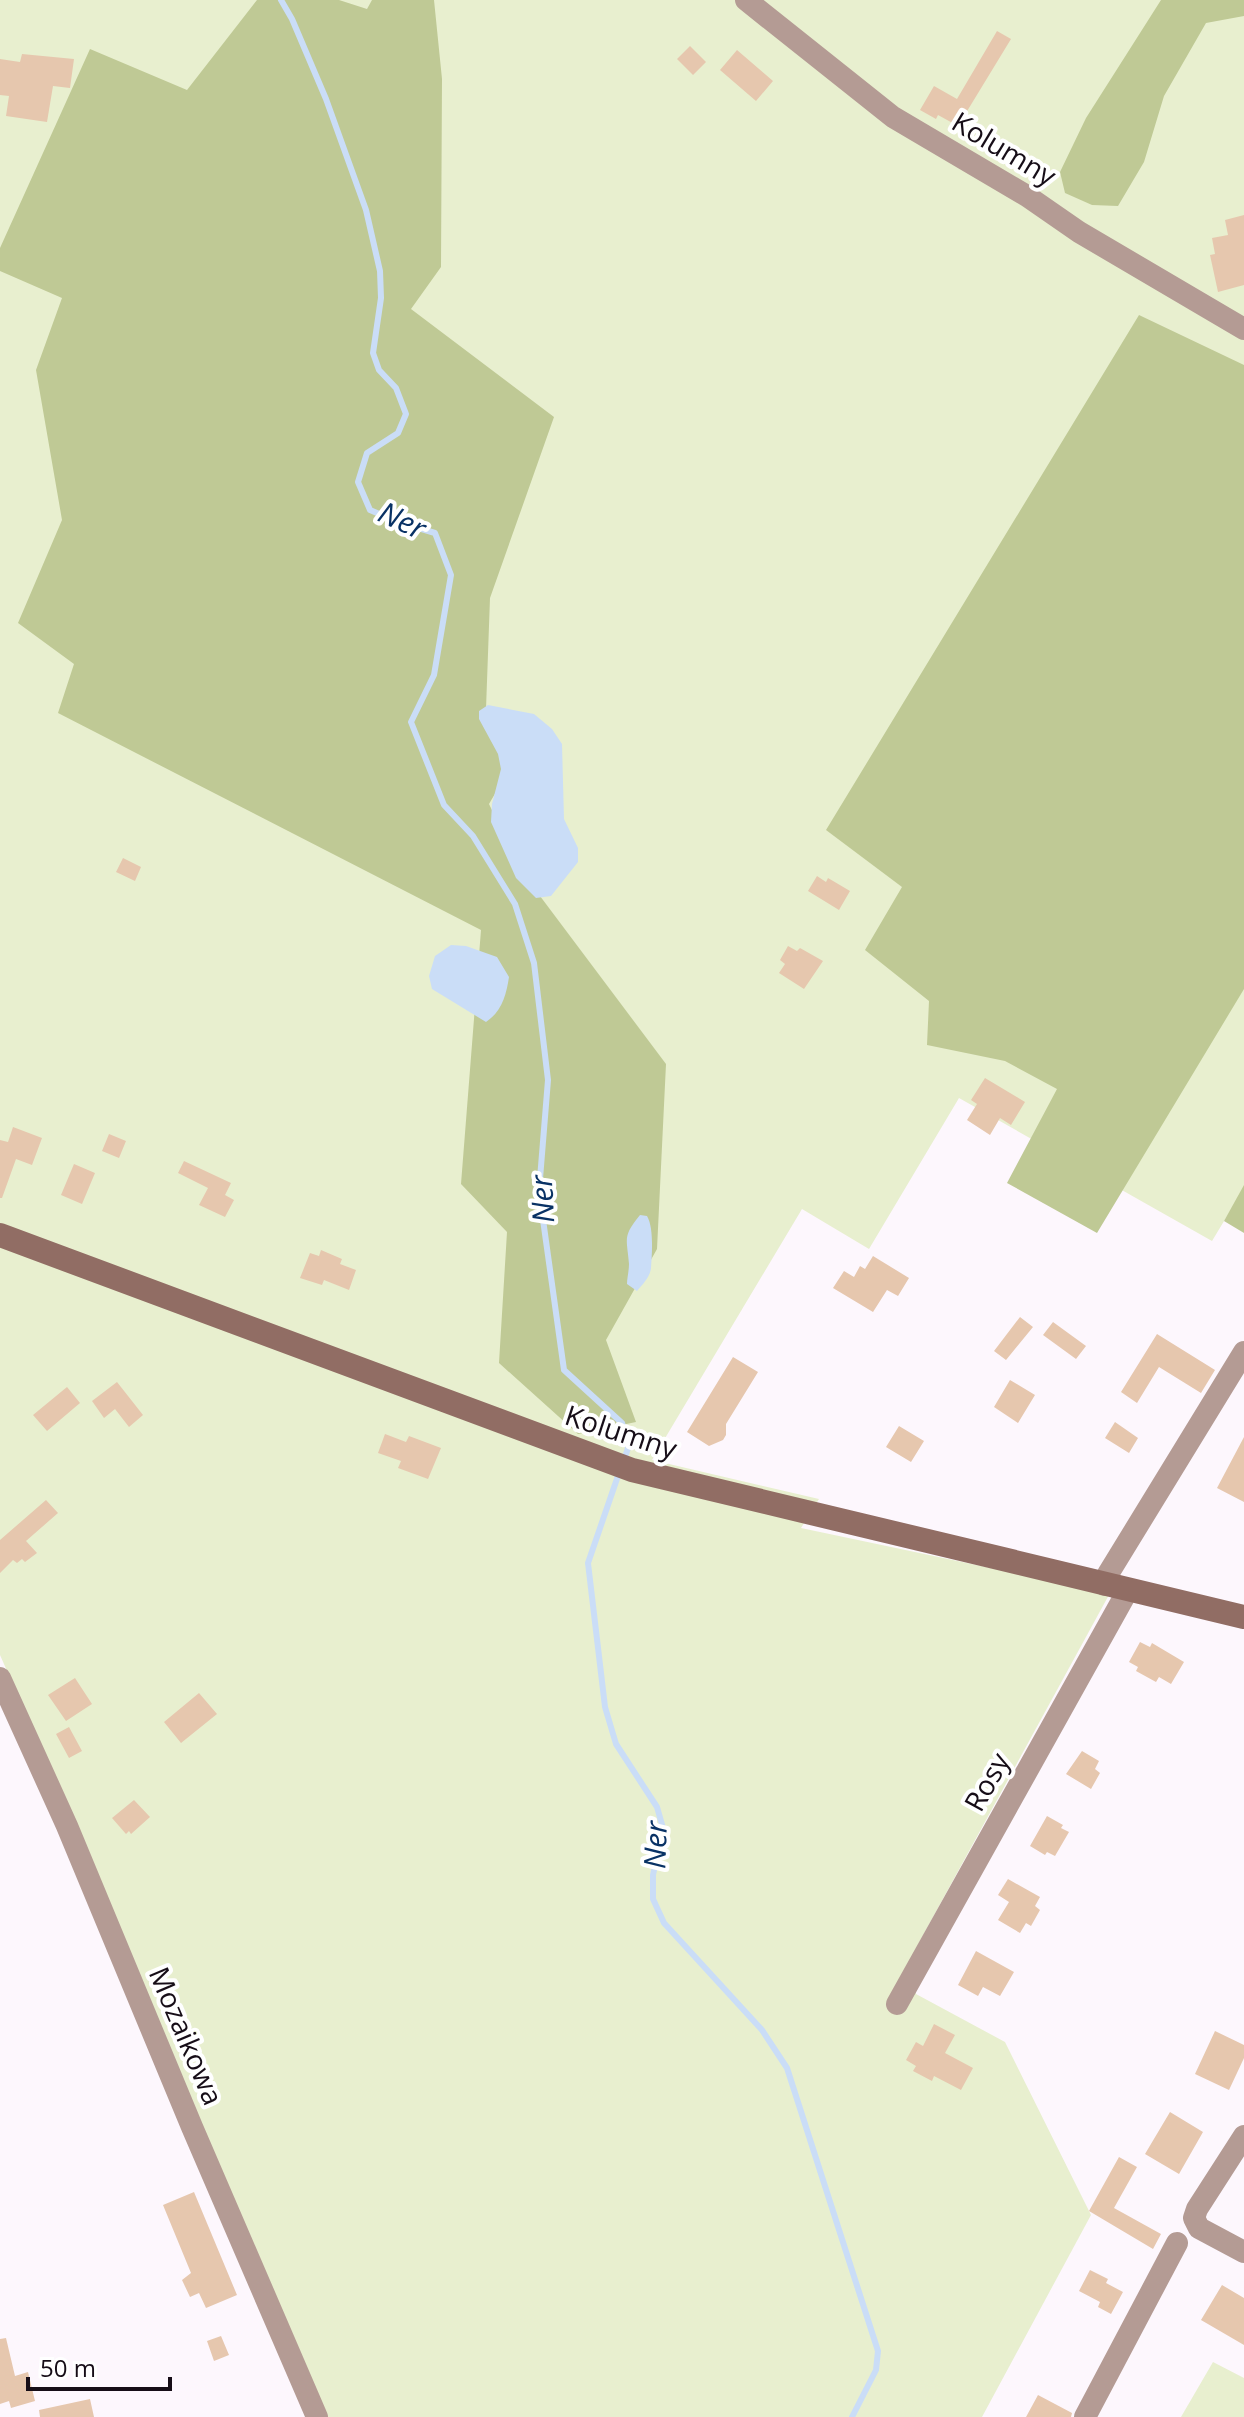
<svg xmlns="http://www.w3.org/2000/svg" width="1244" height="2417" font-family="'Open Sans',sans-serif">
<style>
.green{fill:#e8efcf}
.forest{fill:#bfc995}
.water{fill:#caddf7}
.lines{fill:none;stroke-linecap:round;stroke-linejoin:round}
.stream{stroke:#caddf7;stroke-width:6}
.building{fill:#e6c7ae}
.street{stroke:#b49b94;stroke-width:22}
.secondary{stroke:#916d64;stroke-width:24}
.labels{text-anchor:middle;stroke-width:8;stroke-linejoin:round;paint-order:stroke}
.street-label{font-size:28px;fill:#160d17;stroke:#fff}
.water-label{font-size:30px;font-style:italic;fill:#093265;stroke:#fff}
</style>
<rect width="100%" height="100%" fill="#fdf7fd"/>
<!-- green -->
<path class="green" d="M0 0H1244V1188L1212 1241 959 1098 869 1249 802 1209 652 1460 819 1499 801 1528 1110 1593 915 1950 916 1994 1005 2042 1091 2215 982 2417H321L82 1841 0 1655Z
M1213 2362 1244 2378V2417H1181Z"/>
<!-- forest -->
<path class="forest" d="M257 0H339L367 9 372 0H434L442 79 441 267 411 309 554 417 490 598 486 709 510 768 489 804 522 872 666 1064 657 1249 606 1340 636 1422 578 1434 499 1363 507 1232 461 1184 481 930 58 713 74 664 18 623 62 520 36 370 62 298 0 271V248L90 49 187 90Z
M1161 0H1244V16L1206 23 1164 96 1144 162 1118 206 1092 205 1065 193 1060 172 1086 118Z
M1139 315 1244 365V989L1097 1233 1007 1183 1057 1089 1005 1061 927 1045 929 1001 865 950 902 887 826 830Z
M1244 1185V1233L1224 1221Z"/>
<!-- water -->
<path class="water" d="M488 705 534 714 552 729 562 744 564 819 578 848V862L551 896 536 898 516 878 491 822 492 804 501 769 498 754 479 719V711Z
M451 945 466 946 497 957 509 977C506 996 502 1011 486 1022L432 989 429 976 435 956Z
M640 1215 647 1216C654 1228 652 1253 651 1268 650 1277 643 1284 637 1291L627 1284C627 1278 629 1271 629 1264 627 1238 622 1237 640 1215Z"/>
<g class="lines">
<!-- stream -->
<path class="stream" d="M281 0 292 19 326 99 366 210 380 271 381 298 373 353 379 370 396 388 406 414 398 433 367 453 358 482 370 510 398 522 435 533 451 575 434 675 411 722 444 805 473 836 515 904 534 963 548 1080 539 1191 564 1370 622 1423 629 1445 624 1460
M620 1470 588 1563 605 1707 616 1744 657 1807 663 1828 653 1875V1899L664 1923 762 2030 787 2068 878 2351 876 2370 852 2417"/>
</g>
<!-- building -->
<path class="building" d="M997 31 1011 39 958 126 938 115 936 119 920 110 934 86 957 99Z
M690 46 706 62 693 75 677 59Z
M737 50 773 81 756 101 720 70Z
M22 54 74 59 70 88 53 86 47 122 6 116 9 96 0 95V59L20 62Z
M1244 215V285L1218 292 1210 255 1215 254 1212 238 1228 235 1225 220Z
M123 858 141 867 135 881 116 872Z
M817 876 826 882 828 878 850 891 839 910 808 891Z
M788 946 797 951 800 948 823 961 804 989 779 973 785 964 780 960Z
M985 1078 1025 1102 1011 1125 1000 1118 990 1135 967 1120 977 1104 971 1100Z
M13 1127 42 1138 32 1165 16 1159 2 1198H0V1140L8 1142Z
M109 1134 126 1141 119 1158 102 1151Z
M184 1161 231 1183 225 1195 234 1200 225 1217 199 1205 208 1188 178 1173Z
M74 1164 95 1173 82 1204 61 1195Z
M321 1250 342 1259 340 1264 356 1270 349 1290 324 1280 322 1285 300 1278 310 1253 319 1256Z
M873 1256 909 1278 898 1296 887 1290 873 1312 833 1288 844 1271 854 1277 860 1266 865 1269Z
M1020 1317 1033 1327 1006 1360 994 1351Z
M1053 1322 1086 1346 1076 1359 1043 1335Z
M1157 1334 1215 1370 1201 1393 1159 1367 1137 1403 1121 1392Z
M733 1357 758 1372 726 1424V1435L723 1440 709 1446 687 1432Z
M1010 1380 1035 1395 1018 1423 994 1407Z
M117 1382 143 1415 129 1427 115 1409 104 1418 92 1401Z
M67 1387 80 1403 47 1431 33 1415Z
M1115 1422 1138 1438 1129 1453 1105 1438Z
M899 1426 924 1441 911 1462 886 1447Z
M385 1434 406 1442 409 1436 441 1448 428 1479 398 1468 401 1461 378 1453Z
M1244 1437V1502L1217 1488Z
M46 1500 58 1513 26 1541 37 1553 25 1562 22 1559 17 1563 13 1560 0 1573V1540Z
M1140 1642 1150 1647 1152 1643 1184 1662 1171 1684 1159 1677 1156 1682 1136 1671 1138 1667 1129 1662Z
M75 1678 92 1704 66 1721 48 1695Z
M199 1693 217 1714 181 1743 164 1722Z
M69 1727 82 1751 69 1758 56 1734Z
M1082 1751 1099 1761 1095 1769 1100 1773 1091 1789 1066 1774Z
M134 1800 150 1817 131 1834 129 1831 126 1834 112 1818Z
M1047 1816 1063 1825 1061 1828 1069 1832 1055 1856 1047 1852 1045 1855 1030 1846Z
M1008 1879 1040 1897 1035 1906 1040 1910 1031 1926 1026 1923 1020 1933 998 1920 1009 1902 998 1895Z
M976 1951 1014 1972 1000 1996 983 1987 978 1996 958 1985Z
M934 2024 955 2035 945 2053 973 2068 961 2090 934 2076 932 2081 913 2071 916 2066 906 2060 916 2042 923 2046Z
M1215 2031 1244 2045V2058L1229 2090 1195 2074Z
M1170 2112 1203 2132 1179 2174 1145 2154Z
M1119 2157 1137 2167 1114 2208 1161 2234 1153 2249 1089 2211Z
M194 2192 237 2295 206 2308 199 2293 190 2297 182 2280 191 2273 163 2205Z
M1090 2270 1108 2279 1106 2283 1123 2292 1111 2314 1098 2307 1100 2302 1079 2291Z
M1222 2285 1244 2298V2345L1201 2320Z
M221 2336 229 2355 214 2361 207 2341Z
M6 2338 15 2376 28 2372 35 2401 11 2408 9 2401 0 2404V2339Z
M1038 2395 1072 2413 1071 2417H1026Z
M90 2399 94 2417H40L39 2410Z"/>
<g class="lines">
<!-- street -->
<path class="street" d="M746 0 893 117 1027 196 1079 232 1244 329
M1105 1585 1108 1574 1244 1352
M0 1678 67 1826 192 2127 317 2417
M897 2004 1128 1590
M1244 2136 1197 2209 1194 2218 1199 2228 1244 2252
M1085 2417 1177 2243"/>
<!-- secondary -->
<path class="secondary" d="M0 1235 632 1470 1244 1617"/>
</g>
<g class="labels">
<!-- street labels -->
<g class="street-label">
<text transform="translate(1004 149) rotate(31)" y="10">Kolumny</text>
<text transform="translate(621 1432) rotate(18)" y="10">Kolumny</text>
<text transform="translate(987 1782) rotate(-61)" y="10">Rosy</text>
<text transform="translate(186 2036) rotate(67)" y="10">Mozaikowa</text>
</g>
<!-- water labels -->
<g class="water-label">
<text transform="translate(402 521) rotate(25)" y="10">Ner</text>
<text transform="translate(543 1199) rotate(-93)" y="10">Ner</text>
<text transform="translate(656 1845) rotate(-88)" y="10">Ner</text>
</g>
</g>
<!-- scale -->
<path d="M28 2377v12h142v-12" fill="none" stroke="#160d17" stroke-width="4"/>
<text x="40" y="2377" font-size="24" fill="#160d17" stroke="#ffffff" stroke-width="6" paint-order="stroke">50 m</text>
</svg>
